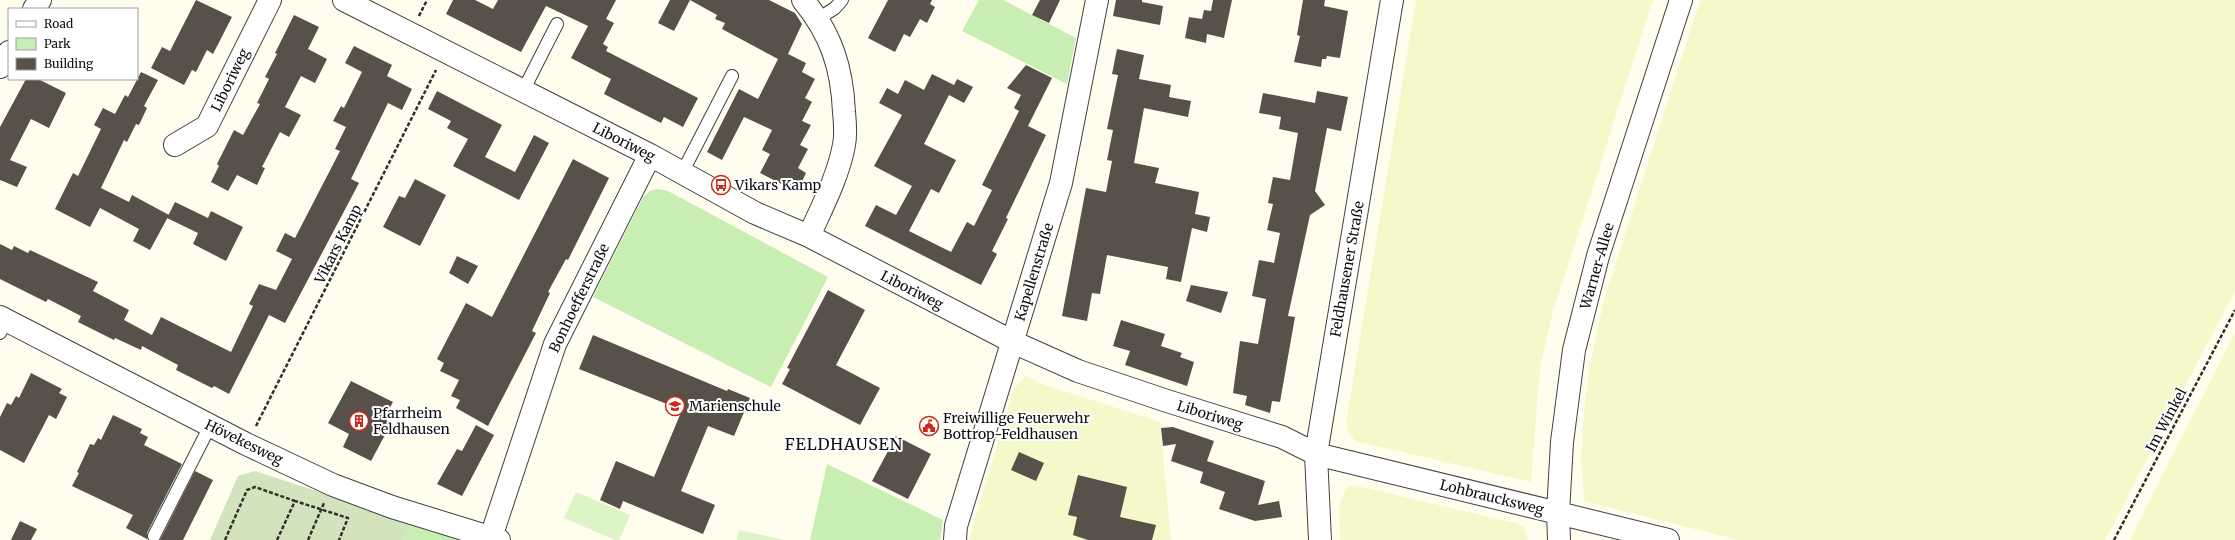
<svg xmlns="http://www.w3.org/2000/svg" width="2235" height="540" font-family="Merriweather,serif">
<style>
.farmland{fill:#f5f8cb}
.green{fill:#c9eeb4}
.cemetery{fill:#d1e4bd}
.pitch{fill:#ddf4c6}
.building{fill:#575149}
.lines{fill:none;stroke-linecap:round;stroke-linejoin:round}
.service-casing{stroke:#414141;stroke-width:14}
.minor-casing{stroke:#414141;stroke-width:24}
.tertiary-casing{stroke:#414141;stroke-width:24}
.path{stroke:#303030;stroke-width:2.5;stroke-dasharray:4 2;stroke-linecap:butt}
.service{stroke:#fff;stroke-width:12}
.minor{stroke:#fff;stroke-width:22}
.tertiary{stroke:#fff;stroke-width:22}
.labels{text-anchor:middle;stroke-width:4;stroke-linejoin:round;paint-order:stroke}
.street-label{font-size:14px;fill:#0e0e0e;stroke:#fff}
.poi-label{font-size:14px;fill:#0e0e0e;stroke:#fff;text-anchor:start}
.quarter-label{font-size:16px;letter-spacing:1px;fill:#0e0e0e;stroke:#fff}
</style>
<rect width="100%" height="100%" fill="#fffeee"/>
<!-- farmland -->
<path class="farmland" d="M1416 0H1653L1552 315 1540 368 1531 482 1355 441 1348 431 1346 422Z
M1700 0H2235V291L2105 540H1738L1584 501 1581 460 1584 412 1589 370 1604 300Z
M2235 332V540H2130Z
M1026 375 1039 383 1160 422 1171 540H969L1014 389Z
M1353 485 1519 524 1524 527 1528 540H1340L1339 507 1346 488Z"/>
<!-- green -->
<path class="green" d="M979 0H1003L1076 38 1067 84 962 31Z
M658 189 668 191 828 277 771 387 593 297 643 197 650 191Z
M827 464 943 520 940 540H810Z
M412 522 466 540H404Z"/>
<!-- cemetery -->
<path class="cemetery" d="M255 471 412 522 404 540H210L238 476Z"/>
<!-- pitch -->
<path class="pitch" d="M576 492 630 515 619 540H615L564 518Z
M739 530 784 540H737Z"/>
<!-- building -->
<path class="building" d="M196 0 232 17 213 54 207 50 196 72 192 70 184 85 151 68 162 47 170 51Z
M453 0H475L493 9 498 0H616L606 19 614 23 603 44 608 47 606 51 698 98 683 127 664 117 661 123 604 94 611 79 571 58 588 26 546 6 521 52 446 14Z
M670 0H769L795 13 802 24 788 54 806 63 802 72 815 79 805 98 812 102 802 121 811 125 800 145 808 149 798 168 806 173 797 192 760 173 770 154 762 150 772 130 744 117 722 160 707 152 739 89 758 99 778 59 722 29 725 23 715 19 717 15 690 0 674 31 658 23Z
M888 0H932L930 4 935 7 927 23 920 19 910 37 904 34 895 52 868 38Z
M1040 0H1060L1049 23 1032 15Z
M1116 0H1142V2L1163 6 1160 25 1113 16Z
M1213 0H1232L1224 38 1207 34 1206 43 1185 38 1189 17 1202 19 1204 10 1211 11Z
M1303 0H1325L1324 6 1348 11 1340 58 1327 56 1326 59H1322L1321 67 1294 62 1300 36 1297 35Z
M294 15 319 27 308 49 327 59 315 83 301 76 285 107 301 115 289 137 280 132 262 167 265 168 257 185 237 175 228 191 211 182 219 166 217 164 234 130 243 135 260 104 257 103 269 79 265 77 277 54 275 53Z
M354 46 392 65 387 76 412 89 402 110 388 103 351 179 359 183 285 323 269 315 229 394 214 386 212 388 176 370 178 365 142 346 141 350 115 338 114 340 78 322 81 316 48 299 46 302 0 279V244L12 250 14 246 28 253 30 250 98 282 93 291 129 310 124 320 152 335 161 317 231 352 253 306 249 304 259 284 276 290 292 259 276 251 285 233 295 238 340 151 335 149 346 127 333 121 341 106 344 108 362 72 345 63Z
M1117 49 1144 55 1139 79 1171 85 1169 97 1191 101 1188 117 1144 108 1134 163 1159 168 1155 183 1199 192 1195 214 1210 217 1207 232 1192 228 1181 282 1166 279 1168 267 1107 255 1100 294 1092 293 1087 321 1062 316 1086 188 1106 192 1112 161 1107 160 1113 130 1107 129 1118 75 1112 74Z
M1026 65 1052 78 1028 126 1046 135 1006 218 1008 219 992 251 997 254 981 285 865 226 876 205 896 215 912 186 874 166 902 115 879 103 887 88 898 94 905 80 924 90 932 74 954 85 952 89 957 79 973 87 964 103 949 95 924 144 956 160 939 193 931 189 909 231 951 252 967 222 974 226 992 190 982 185 1019 111 1014 108 1021 95 1007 88Z
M141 72 158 80 144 106 147 108 139 125 136 124 127 142 124 140 101 188 129 202 132 195 169 215 150 250 133 241 139 229 100 208 90 227 55 209 73 173 78 176 101 129 94 125 103 108 115 114 125 95 128 97Z
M26 79H38L66 93 49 128 31 119 10 160 27 167 17 187 0 180V127Z
M437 91 502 125 485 157 515 172 534 135 549 143 519 200 453 166 468 139 447 128 451 121 428 109Z
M1317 91 1348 97 1341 131 1327 128 1315 191 1325 205 1310 215 1288 316 1295 317 1280 402 1272 401 1270 413 1245 405 1247 396 1233 393 1240 341 1258 344 1266 299 1252 296 1259 260 1274 263 1280 233 1267 230 1273 204 1268 203 1273 177 1290 180 1298 133 1279 129 1281 117 1259 113 1263 93 1315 103Z
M573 159 609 178 568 260 566 259 548 292 550 293 532 331 536 333 488 426 456 408 460 400 451 396 459 380 440 371 444 363 437 359 466 303 492 317Z
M415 179 446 195 420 246 383 227 399 196 405 198Z
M175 202 208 218 211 211 243 227 226 261 193 244 198 233 167 218Z
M457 256 478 266 468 284 449 273Z
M1191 285 1228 292 1221 313 1186 301Z
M828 290 865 310 836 365 880 388 860 425 782 384 790 369 787 368Z
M1121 320 1165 334 1161 346 1182 353 1180 357 1194 362 1187 386 1125 365 1130 351 1113 346Z
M593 335 727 391 728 389 750 398 734 436 708 426 681 491 715 505 703 534 623 501 620 509 600 500 616 461 654 477 682 410 579 369Z
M31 373 62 389 59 393 67 397 56 419 49 415 24 463 0 450V417L7 403 11 405 16 396 19 398Z
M351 381 393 402 385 416 388 423 382 434 385 435 371 461 343 447 349 434 328 423Z
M113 415 142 429 140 433 148 437 144 445 182 464 147 533V539L126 528 133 515 72 486 79 473 77 472 90 444 94 445 98 438 101 440Z
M476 425 494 435 462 496 437 484 457 449 462 451Z
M1173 427 1214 441 1207 461 1265 481 1258 505 1279 501 1282 517 1255 521 1219 509 1225 492 1200 483 1203 472 1171 461 1176 444 1163 446 1161 428Z
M896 436 931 454 908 499 872 481Z
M1019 452 1044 463 1036 481 1011 470Z
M195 471 213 480 183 540H160Z
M1078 475 1127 487 1120 517 1156 525 1152 540H1088L1073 535 1077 517 1068 515Z
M20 521 37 529 31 540H11Z"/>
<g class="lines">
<defs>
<path id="service" d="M818 19 835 8 842 0
M523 91 557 24
M682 173 732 76
M0 333 7 320
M154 536 210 426"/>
<path id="minor" d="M344 0 650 155 755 213 809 236 1013 342 1078 371 1167 401 1282 437 1316 454 1558 513
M803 0C831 34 842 67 844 112 845 122 846 135 844 145 838 177 822 207 809 236
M34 9 40 0
M0 67 9 52
M175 145 207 126 270 0
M0 317 246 444 333 485 392 507 499 540
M491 537 555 344 650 155
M955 540 956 526 1061 183 1097 0
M1320 540 1316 454 1392 0"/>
<path id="tertiary" d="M1558 513 1668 540
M1559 540 1558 513 1562 442 1574 350 1598 256 1681 0"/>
</defs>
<!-- service casing -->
<use href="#service" class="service-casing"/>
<!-- minor casing -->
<use href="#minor" class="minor-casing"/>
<!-- tertiary casing -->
<use href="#tertiary" class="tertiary-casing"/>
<!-- path -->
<path class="path" d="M419 16 427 0
M256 426 436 70
M225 540 247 490 255 487 295 501
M277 540 295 501 348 518 339 540
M308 540 324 503
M2114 540 2235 310"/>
<!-- service -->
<use href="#service" class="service"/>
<!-- minor -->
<use href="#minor" class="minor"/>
<!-- tertiary -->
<use href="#tertiary" class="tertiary"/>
</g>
<!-- icons -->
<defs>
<symbol id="bus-ring" viewBox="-11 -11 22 22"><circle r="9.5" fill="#fff" stroke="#cb2a18" stroke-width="1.5"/><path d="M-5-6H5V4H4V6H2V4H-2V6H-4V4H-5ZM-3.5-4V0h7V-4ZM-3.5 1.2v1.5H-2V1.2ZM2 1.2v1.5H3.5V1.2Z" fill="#cb2a18"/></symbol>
<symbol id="school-ring" viewBox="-11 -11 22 22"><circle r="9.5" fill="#fff" stroke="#cb2a18" stroke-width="1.5"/><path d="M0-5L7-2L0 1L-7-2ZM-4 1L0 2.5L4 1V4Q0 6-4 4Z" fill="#cb2a18"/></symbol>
<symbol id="building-ring" viewBox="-11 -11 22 22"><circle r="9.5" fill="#fff" stroke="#cb2a18" stroke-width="1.5"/><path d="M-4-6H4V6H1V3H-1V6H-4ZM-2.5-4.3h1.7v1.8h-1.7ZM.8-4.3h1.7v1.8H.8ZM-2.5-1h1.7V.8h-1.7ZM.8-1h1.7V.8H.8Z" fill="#cb2a18"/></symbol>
<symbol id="civic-ring" viewBox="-11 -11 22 22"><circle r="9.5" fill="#fff" stroke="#cb2a18" stroke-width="1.5"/><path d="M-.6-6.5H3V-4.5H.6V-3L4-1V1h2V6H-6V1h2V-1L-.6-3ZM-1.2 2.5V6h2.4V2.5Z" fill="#cb2a18"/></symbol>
</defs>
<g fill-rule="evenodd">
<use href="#bus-ring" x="710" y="174" width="22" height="22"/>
<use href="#school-ring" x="664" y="395" width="22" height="22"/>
<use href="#building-ring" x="348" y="410" width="22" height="22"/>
<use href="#civic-ring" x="918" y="415" width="22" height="22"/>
</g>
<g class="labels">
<!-- street labels -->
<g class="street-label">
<text transform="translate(230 80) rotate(-64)" y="5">Liboriweg</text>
<text transform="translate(624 142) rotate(27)" y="5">Liboriweg</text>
<text transform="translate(338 244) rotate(-63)" y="5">Vikars Kamp</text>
<text transform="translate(1597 266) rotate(-74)" y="5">Warner-Allee</text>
<text transform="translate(1347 269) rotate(-80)" y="5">Feldhausener Straße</text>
<text transform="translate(1034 272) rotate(-73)" y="5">Kapellenstraße</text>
<text transform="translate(912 290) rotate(27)" y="5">Liboriweg</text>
<text transform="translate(579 298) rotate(-64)" y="5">Bonhoefferstraße</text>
<text transform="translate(1210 415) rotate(17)" y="5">Liboriweg</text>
<text transform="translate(2166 420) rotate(-62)" y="5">Im Winkel</text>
<text transform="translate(244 442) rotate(26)" y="5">Hövekesweg</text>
<text transform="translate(1492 497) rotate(14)" y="5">Lohbraucksweg</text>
</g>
<!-- poi labels -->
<g class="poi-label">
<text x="735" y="190">Vikars Kamp</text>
<text x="689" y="411">Marienschule</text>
<text x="373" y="418">Pfarrheim<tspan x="373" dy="16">Feldhausen</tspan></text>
<text x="943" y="423">Freiwillige Feuerwehr<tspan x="943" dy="16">Bottrop-Feldhausen</tspan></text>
</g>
<!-- quarter labels -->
<g class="quarter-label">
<text x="844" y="450">FELDHAUSEN</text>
</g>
</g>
<!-- legend -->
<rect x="8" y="8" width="130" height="72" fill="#ffffff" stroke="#9f9f9f"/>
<rect x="16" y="21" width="20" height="6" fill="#ffffff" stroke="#9f9f9f"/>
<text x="44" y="28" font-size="12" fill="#0e0e0e">Road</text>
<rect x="16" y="38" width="20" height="12" fill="#c9eeb4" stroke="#9f9f9f"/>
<text x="44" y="48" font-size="12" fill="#0e0e0e">Park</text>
<rect x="16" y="58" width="20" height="12" fill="#575149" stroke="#9f9f9f"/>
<text x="44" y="68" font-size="12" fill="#0e0e0e">Building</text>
</svg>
